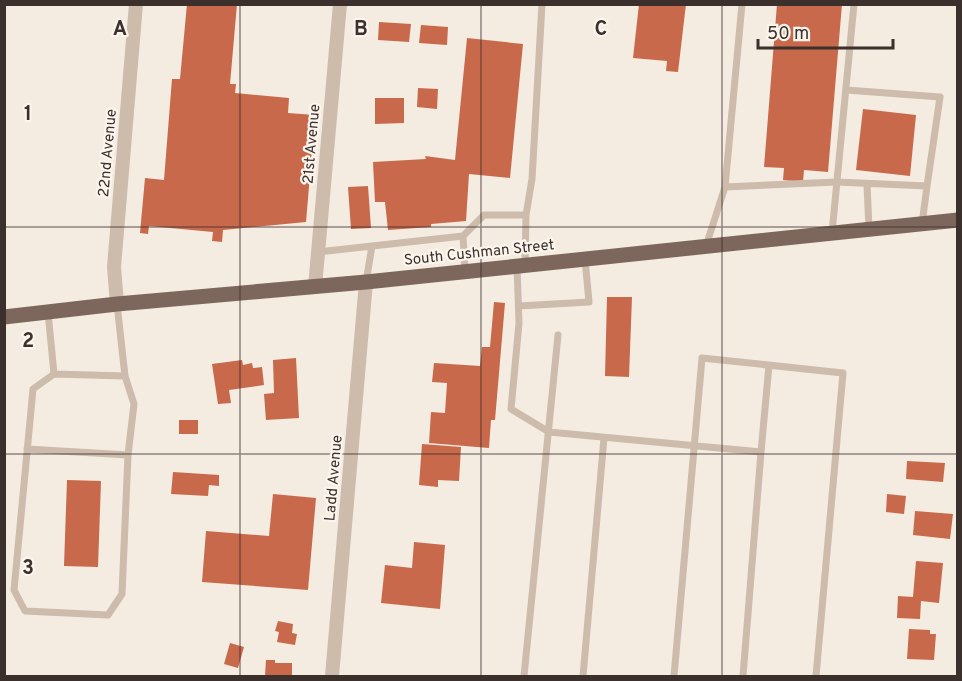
<svg xmlns="http://www.w3.org/2000/svg" width="962" height="681" font-family="Overpass,sans-serif">
<style>
.building{fill:#c8694b}
.lines{fill:none;stroke-linecap:round;stroke-linejoin:round}
.lane{stroke:#cdbbac;stroke-width:7}
.street{stroke:#cdbbac;stroke-width:14}
.primary{stroke:#7d675c;stroke-width:15}
.grid{fill:none;stroke:#3b302b;stroke-width:1.5;stroke-opacity:0.55}
.labels{text-anchor:middle;stroke-width:4.5;stroke-linejoin:round;paint-order:stroke}
.street-label{font-size:15px;fill:#3b302b;stroke:#fbf5ee}
.grid-label{font-size:20px;text-anchor:middle;font-weight:bold;fill:#3b302b;stroke:#fbf5ee;stroke-width:4.5;stroke-linejoin:round;paint-order:stroke}
</style>
<rect width="100%" height="100%" fill="#f4ebe1"/>
<!-- building -->
<path class="building" d="M187 4H237L230 84H236L235 93 289 98 288 113 315 115 306 222 223 230 222 242 212 241 213 232 149 226 148 234 140 233 145 178 164 180 172 79H180Z
M639 4H686L678 72 666 71 667 61 633 58Z
M777 4H842L828 172 804 170 803 182 783 180 784 168 764 167Z
M379 22 411 24 409 42 378 40Z
M421 25 448 27 447 45 419 43Z
M467 38 523 44 510 178 469 174 466 221 431 224V227L388 230 385 202H375L373 162 426 159 425 156 455 160Z
M418 88 438 89 437 109 417 107Z
M375 98H404V123L375 124Z
M863 109 916 115 910 176 856 170Z
M368 186 371 228 351 229 348 187Z
M607 297H632L629 377 605 376Z
M494 302 505 303 495 420H491L489 448 429 443 431 412 445 413 447 383 432 382 434 363 480 366 482 347H490Z
M296 358 299 418 266 420 264 394 274 393 273 360Z
M242 360 243 365 252 363 253 368 262 367 264 385 229 390 231 403 218 404 212 364Z
M179 420H198V434H179Z
M422 444 461 447 459 481 438 480V487L419 485Z
M907 461 945 463 943 482 906 479Z
M173 472 219 475V486L209 485 208 496 171 494Z
M67 480 101 481 98 567 64 566Z
M273 494 316 498 308 590 202 582 206 531 269 536Z
M887 494 906 496 904 514 886 512Z
M915 511 953 514 950 539 913 535Z
M414 542 445 545 440 609 381 603 385 565 412 568Z
M916 561 943 563 939 603 921 601 920 619 897 618 898 596 913 597Z
M278 621 293 624 292 633 297 634 295 645 277 642 279 632 275 631Z
M909 629 930 630V634H936L934 660 907 659Z
M230 643 244 647 238 668 224 664Z
M266 660H275V663H292V676H265Z"/>
<g class="lines">
<!-- lane -->
<path class="lane" d="M867 184 869 229
M725 187 837 182 927 186 940 97 846 90
M526 215 532 179 542 4
M922 224 927 186
M832 233 854 4
M706 246 725 187 742 4
M318 252 372 246
M517 266 519 323 511 409 549 432 761 452 743 676
M465 271 463 236 484 215H526L525 265
M366 282 372 246 463 236
M519 306 589 302 585 259
M48 312 54 374 125 376 117 304
M54 374 33 389 14 590 25 611 108 615 122 594 128 455 134 404 125 376
M27 449 128 455
M761 452 769 365
M524 676 558 335
M583 676 604 438
M674 676 702 358 843 373 816 676"/>
<!-- street -->
<path class="street" d="M315 287 340 4
M117 304 114 267 136 4
M332 676 366 282"/>
<!-- primary -->
<path class="primary" d="M4 317 117 304 366 282 958 220"/>
</g>
<!-- grid -->
<path class="grid" d="M240 4V676M481 4V676M722 4V676M4 227H958M4 454H958"/>
<g class="labels">
<!-- street labels -->
<g class="street-label">
<text transform="translate(311 144) rotate(-85)" y="5">21st Avenue</text>
<text transform="translate(107 153) rotate(-85)" y="5">22nd Avenue</text>
<text transform="translate(479 252) rotate(-6)" y="5">South Cushman Street</text>
<text transform="translate(333 478) rotate(-85)" y="5">Ladd Avenue</text>
</g>
</g>
<g class="grid-label">
<text x="120" y="35">A</text>
<text x="361" y="35">B</text>
<text x="601" y="35">C</text>
<text x="28" y="120">1</text>
<text x="28" y="347">2</text>
<text x="28" y="574">3</text>
</g>
<!-- border -->
<rect width="962" height="681" fill="none" stroke="#3b302b" stroke-width="12"/>
<!-- scale -->
<path d="M758 39v9h135v-9" fill="none" stroke="#3b302b" stroke-width="3"/>
<text x="767" y="39" font-size="18" fill="#3b302b" stroke="#fbf5ee" stroke-width="4.5" paint-order="stroke">50 m</text>
</svg>
